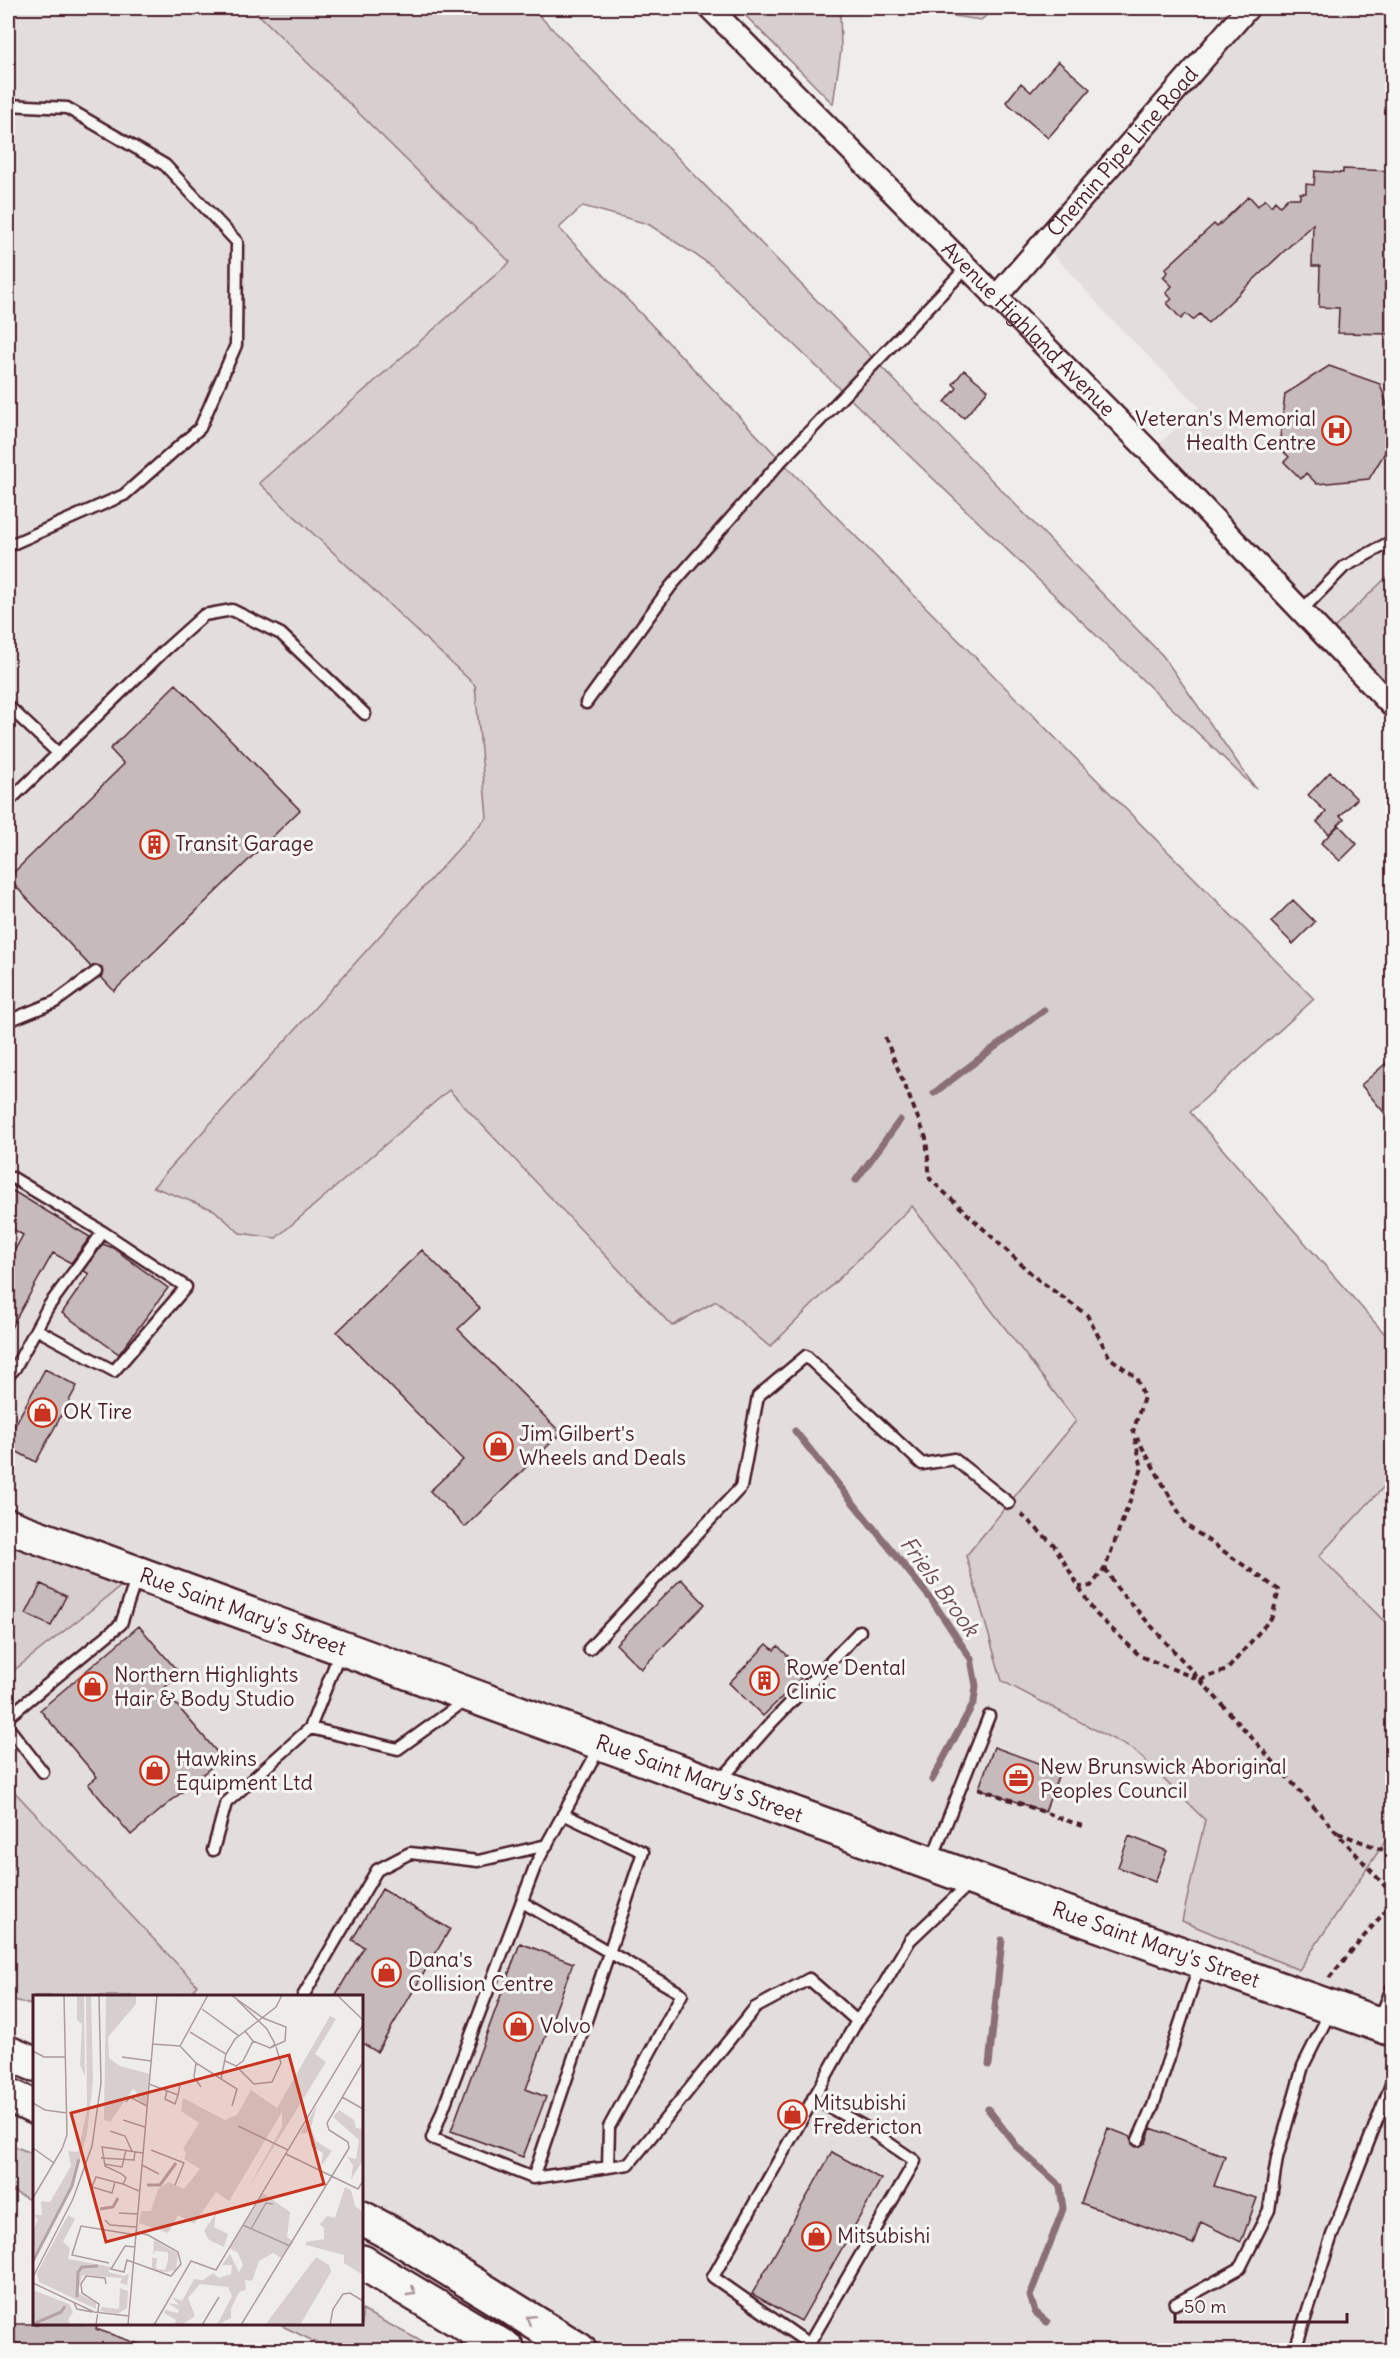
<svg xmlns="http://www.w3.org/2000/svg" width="1400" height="2358" font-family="Delius,sans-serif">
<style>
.built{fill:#e3dedc}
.green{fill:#d7cfce;stroke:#90777c;stroke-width:1.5}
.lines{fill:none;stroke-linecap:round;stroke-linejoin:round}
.stream{stroke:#8a6f74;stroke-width:7}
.building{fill:#c6babb;stroke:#4a1f2b;stroke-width:1.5}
.lane-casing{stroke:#4a1f2b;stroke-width:15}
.street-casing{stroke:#4a1f2b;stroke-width:26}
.primary-casing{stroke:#4a1f2b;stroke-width:38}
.highway-casing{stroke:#4a1f2b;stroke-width:38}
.path{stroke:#4a1f2b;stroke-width:4;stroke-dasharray:6 4.5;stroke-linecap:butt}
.lane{stroke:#f6f6f2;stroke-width:10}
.street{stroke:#f6f6f2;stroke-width:21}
.primary{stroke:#f6f6f2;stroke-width:33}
.highway{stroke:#f6f6f2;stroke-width:33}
.oneway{stroke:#a99598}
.labels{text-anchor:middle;stroke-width:6;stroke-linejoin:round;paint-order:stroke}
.street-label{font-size:21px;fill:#4a1f2b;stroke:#f6f6f2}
.poi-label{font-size:21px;fill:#4a1f2b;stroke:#f6f6f2;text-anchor:start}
.water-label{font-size:22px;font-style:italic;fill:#6f4e56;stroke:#f6f6f2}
.inset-river{fill:none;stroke:#b4a4a5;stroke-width:3}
.inset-road{fill:none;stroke:#ad9b9e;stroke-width:1.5}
.view{fill:#c8321e;fill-opacity:0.15;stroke:#c8321e;stroke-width:3}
.inset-edge{fill:none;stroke:#4a1f2b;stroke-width:3}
</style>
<rect width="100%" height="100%" fill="#efedea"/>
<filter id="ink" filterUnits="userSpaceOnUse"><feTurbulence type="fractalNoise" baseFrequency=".0167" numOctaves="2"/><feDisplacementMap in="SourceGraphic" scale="12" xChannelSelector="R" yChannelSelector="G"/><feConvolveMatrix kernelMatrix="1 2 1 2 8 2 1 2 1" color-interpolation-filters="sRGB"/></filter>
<g filter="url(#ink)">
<!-- built -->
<path class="built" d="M8 8H252L510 263 259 483 475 685 487 817 153 1187 214 1210 240 1233 276 1238 449 1090 672 1326 716 1301 769 1347 912 1206 1076 1421 966 1556 1002 1681 1134 1751 1205 1820 1182 1921 1299 1969 1392 1831V2350H579L396 2236 362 2193V1996H206L8 1785V1675L137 1573 8 1526Z
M1248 8H1392V572L1326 636 1150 452 1199 407 1115 323 1044 244Z
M1392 1478V1629L1318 1556Z"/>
<!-- green -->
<path class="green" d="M252 8H532L1163 656 1256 789 711 265 648 224 583 206 559 228 794 474 1314 999 1190 1112 1392 1342V1478L1319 1556 1392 1629V1831L1299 1970 1182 1921 1205 1820 1134 1750 1002 1681 966 1556 1076 1421 912 1206 770 1347 716 1301 672 1326 449 1090 276 1238 240 1233 214 1210 153 1187 487 817 475 685 259 483 510 262Z
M738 8H840L841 50 833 104Z
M898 8H995L981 20Z
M1392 572V706L1326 636Z
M8 1526 138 1573 13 1671 8 1666Z
M8 1785 197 1985 190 1996H34V2006L8 1998Z
M8 2144 34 2154V2202L8 2189Z
M362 2310 438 2350H332L278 2324H362Z"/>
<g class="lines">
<!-- stream -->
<path class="stream" d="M934 1093 1044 1010
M856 1180 900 1120
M795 1431 931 1599 971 1659 976 1686 974 1702 932 1780
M989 2065 1002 1940
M988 2109 1018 2148 1060 2186 1063 2209 1030 2296 1035 2312 1047 2322"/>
</g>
<!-- building -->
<path class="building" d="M1058 61 1090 89 1048 138 1006 102 1021 83 1031 92Z
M1343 169 1392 171V334L1338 333 1339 308 1319 307 1320 266H1312L1313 224 1208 323 1200 314 1193 320 1186 314 1181 319 1167 303 1172 299 1166 293 1172 286 1163 277 1168 272 1165 269 1214 224 1217 227 1249 196 1258 206 1265 199 1271 206 1275 201 1280 206 1288 198H1300V193H1306V184L1314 185 1315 171 1343 173Z
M1329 366 1380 384 1392 420V441L1369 479 1317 484 1306 473 1301 479 1284 462 1289 457 1279 447 1285 394Z
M964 370 988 390 964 418 945 402 957 388 953 384Z
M176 684 300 810 114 991 101 977 102 967 96 965 91 967 8 878 124 764 110 749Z
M1330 772 1357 799 1340 816 1344 819 1329 834 1317 822 1326 812 1308 795Z
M1339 825 1357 844 1340 861 1321 843Z
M1293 900 1315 922 1293 944 1271 922Z
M1392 1058V1122L1361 1085Z
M8 1188 90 1237 71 1263 53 1253 8 1333V1262L23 1235 8 1226Z
M103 1244 113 1248 168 1288 119 1354 62 1313 89 1274 84 1271Z
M422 1250 480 1308 458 1329 561 1433 465 1527 430 1491 463 1460 337 1332Z
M45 1369 77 1386 36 1462 8 1447V1438Z
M681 1579 705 1604 641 1669 616 1644Z
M41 1584 66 1596 51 1626 26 1614Z
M139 1626 180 1674 163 1689 222 1758 131 1835 88 1784 97 1777 40 1710Z
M767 1644 774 1650 778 1646 790 1658 786 1663 801 1678 763 1716 729 1683Z
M994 1747 1060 1771 1045 1812 979 1788Z
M1129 1836 1167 1851 1155 1882 1118 1867Z
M382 1889 450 1929 377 2052 362 2043V1996H335L364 1947 352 1940Z
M520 1943 573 1963 526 2089 546 2097 523 2157 451 2131Z
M1108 2128 1131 2137 1132 2144 1136 2147 1146 2143 1151 2128 1225 2156 1214 2186 1257 2198 1241 2242 1201 2222 1193 2244 1081 2203Z
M832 2152 881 2179 801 2321 752 2294Z
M8 2324H97L96 2329 150 2348 149 2350H78L62 2347 61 2350H46L8 2341Z"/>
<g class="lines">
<defs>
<path id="lane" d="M8 105 67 108 165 165 237 242 236 345 200 428 124 495 8 546
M1301 611 1344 567 1392 541
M586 703 671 586 782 460 966 268
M8 706 58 753
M8 802 165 650 204 615 232 610 281 634 365 714
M8 1021 55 1002 96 972
M36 1329 114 1371 186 1287 103 1232
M8 1376 15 1368 48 1307 103 1232 13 1178
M589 1649 741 1487 758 1396 806 1356 922 1464 954 1459 1009 1503
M8 1717 121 1624 137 1576
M8 1727 43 1772
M310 1728 398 1749 466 1700
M601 1745 536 1864 432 2138 533 2178 629 2164 755 2008 809 1979 857 2021
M720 1781 771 1723 860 1631
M213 1850 226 1803 310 1728 340 1652
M932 1859 989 1716
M522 1902 682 1994 609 2127 608 2167
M303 1996 377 1870 410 1853 478 1861 547 1845
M1379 2021 1392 1988
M813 2098 865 2127 915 2161 809 2344 713 2277 857 2021 883 1986 910 1940 969 1884
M1138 2140 1153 2106 1200 1963
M533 2178 643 1852 563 1814
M1175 2304 1240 2268 1269 2210 1277 2158 1303 2066 1331 2010
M1295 2350 1332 2235 1392 2082"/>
<g id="street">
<path id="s1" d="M710 8 1150 452 1392 706"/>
<path id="s2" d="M995 298 1248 8"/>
</g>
<g id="primary">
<path id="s3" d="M8 1526 1066 1913 1392 2029"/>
</g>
<path id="highway" d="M8 2053 34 2064
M8 2095 34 2107
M362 2218 396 2236 579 2350
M362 2262 508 2350"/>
</defs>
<!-- lane casing -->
<use href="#lane" class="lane-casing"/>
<!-- street casing -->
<use href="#street" class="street-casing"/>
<!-- primary casing -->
<use href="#primary" class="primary-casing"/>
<!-- highway casing -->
<use href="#highway" class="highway-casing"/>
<!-- path -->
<path class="path" d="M885 1037 926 1138 930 1179 1036 1278 1087 1315 1110 1358 1136 1377 1144 1397 1133 1432 1142 1468 1105 1568 1091 1586 1079 1587
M1021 1514 1054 1545 1094 1612 1140 1656 1200 1680 1392 1894
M1105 1568 1117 1588 1200 1680 1227 1670 1272 1617 1279 1590 1186 1525 1137 1438
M978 1788 1082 1826
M1338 1833 1383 1850 1392 1848
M1329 1978 1392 1903"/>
<!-- lane -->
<use href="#lane" class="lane"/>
<!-- street -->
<use href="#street" class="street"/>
<!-- primary -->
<use href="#primary" class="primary"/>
<!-- highway -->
<use href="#highway" class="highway"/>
</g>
<!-- one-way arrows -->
<defs><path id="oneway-chevron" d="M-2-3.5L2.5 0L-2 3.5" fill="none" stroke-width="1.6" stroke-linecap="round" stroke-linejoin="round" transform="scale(1.5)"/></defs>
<g class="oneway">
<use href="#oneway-chevron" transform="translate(412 2292) rotate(31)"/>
<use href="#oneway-chevron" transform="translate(530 2319) rotate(-148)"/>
</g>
</g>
<!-- icons -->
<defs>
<symbol id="hospital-ring" viewBox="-11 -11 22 22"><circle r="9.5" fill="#f6f6f2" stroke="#c8321e" stroke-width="1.5"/><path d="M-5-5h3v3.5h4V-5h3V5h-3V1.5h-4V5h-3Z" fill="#c8321e"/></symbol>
<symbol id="building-ring" viewBox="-11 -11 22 22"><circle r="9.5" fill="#f6f6f2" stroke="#c8321e" stroke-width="1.5"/><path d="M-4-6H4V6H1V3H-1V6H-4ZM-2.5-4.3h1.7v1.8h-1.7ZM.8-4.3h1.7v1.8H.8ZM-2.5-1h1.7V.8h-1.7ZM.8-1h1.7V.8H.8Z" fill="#c8321e"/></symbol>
<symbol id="shop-ring" viewBox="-11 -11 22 22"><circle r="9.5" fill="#f6f6f2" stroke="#c8321e" stroke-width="1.5"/><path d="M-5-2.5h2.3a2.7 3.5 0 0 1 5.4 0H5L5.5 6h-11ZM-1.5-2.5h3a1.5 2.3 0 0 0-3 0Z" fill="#c8321e"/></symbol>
<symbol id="office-ring" viewBox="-11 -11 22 22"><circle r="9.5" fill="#f6f6f2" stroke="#c8321e" stroke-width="1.5"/><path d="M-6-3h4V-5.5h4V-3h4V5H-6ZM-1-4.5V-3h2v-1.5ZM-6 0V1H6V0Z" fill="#c8321e"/></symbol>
</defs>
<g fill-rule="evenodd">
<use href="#hospital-ring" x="1320" y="414" width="33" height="33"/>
<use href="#building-ring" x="138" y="828" width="33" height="33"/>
<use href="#shop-ring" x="26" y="1396" width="33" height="33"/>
<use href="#shop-ring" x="482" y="1430" width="33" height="33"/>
<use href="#building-ring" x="748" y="1664" width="33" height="33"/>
<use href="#shop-ring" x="76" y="1670" width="33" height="33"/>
<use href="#shop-ring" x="138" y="1754" width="33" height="33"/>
<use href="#office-ring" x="1002" y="1762" width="33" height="33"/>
<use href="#shop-ring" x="370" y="1956" width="33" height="33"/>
<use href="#shop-ring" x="502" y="2010" width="33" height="33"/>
<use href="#shop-ring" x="776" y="2098" width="33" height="33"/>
<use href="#shop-ring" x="800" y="2220" width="33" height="33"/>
</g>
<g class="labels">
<!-- street labels -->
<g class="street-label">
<text dy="7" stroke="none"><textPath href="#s2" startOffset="194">Chemin Pipe Line Road</textPath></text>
<text dy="7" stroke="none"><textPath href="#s1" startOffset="452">Avenue Highland Avenue</textPath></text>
<text dy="7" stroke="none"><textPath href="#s3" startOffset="250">Rue Saint Mary's Street</textPath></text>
<text dy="7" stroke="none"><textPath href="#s3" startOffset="736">Rue Saint Mary's Street</textPath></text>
<text dy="7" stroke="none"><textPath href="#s3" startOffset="1222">Rue Saint Mary's Street</textPath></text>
</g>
<!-- poi labels -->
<g class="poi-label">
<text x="1316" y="426" text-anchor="end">Veteran's Memorial<tspan x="1316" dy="24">Health Centre</tspan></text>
<text x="175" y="851">Transit Garage</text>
<text x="63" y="1419">OK Tire</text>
<text x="519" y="1441">Jim Gilbert's<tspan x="519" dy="24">Wheels and Deals</tspan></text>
<text x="786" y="1675">Rowe Dental<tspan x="786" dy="24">Clinic</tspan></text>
<text x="114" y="1682">Northern Highlights<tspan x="114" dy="24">Hair &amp; Body Studio</tspan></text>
<text x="176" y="1766">Hawkins<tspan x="176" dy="24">Equipment Ltd</tspan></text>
<text x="1040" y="1774">New Brunswick Aboriginal<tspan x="1040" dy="24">Peoples Council</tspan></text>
<text x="408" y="1967">Dana's<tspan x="408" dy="24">Collision Centre</tspan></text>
<text x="540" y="2033">Volvo</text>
<text x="813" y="2110">Mitsubishi<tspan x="813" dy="24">Fredericton</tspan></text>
<text x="837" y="2243">Mitsubishi</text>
</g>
<!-- water labels -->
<g class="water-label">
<text transform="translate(940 1586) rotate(54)" y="8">Friels Brook</text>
</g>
</g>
<!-- overview -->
<g transform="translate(33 1995)">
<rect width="330" height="330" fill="#efedea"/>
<path d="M44 0H51L52 81 47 70 49 29 44 25ZM53 0H58L60 86 54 139 39 191 0 266V235L5 225 1 220H9L8 206 17 207 38 171 35 156 45 157 54 115ZM73 0H103V9L75 42 76 63 87 71 117 79 114 111 102 102 104 97 100 94 77 127 71 125ZM297 21 303 24 282 59 293 67 214 195 249 132V117L196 206 183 197 161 229 145 220 135 238 106 228 108 216H118L125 194 136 187 151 194 167 174 151 164 153 158 150 154 166 128 148 116 150 103 192 125 204 120 218 95 244 113ZM284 110 278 132 283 146 299 156 288 171 290 158 278 151 277 137 267 139ZM306 115 321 125 323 133 330 134V165L318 185 320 170 314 162 323 164 326 145 300 122ZM312 192 318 195 322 211 330 217V280L311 268V260L273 250V247L291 244V233L287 229 294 221 302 223ZM230 198 257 217 254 242 261 247 248 263 240 258 226 266 219 286 212 285 213 295 206 297 198 314V323L184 330 199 301 195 292 167 289 155 303 162 321 149 330H141L143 325 131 318 132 315 144 318 146 315 135 308 146 310 139 302 149 306 161 284 170 285 180 278 186 283 198 279 199 270H189L197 259 206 277 210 270 205 258 196 253ZM183 218 181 232 195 239 191 252 176 245 171 236ZM35 220 42 224 30 247 37 253 35 264 79 272 75 277 91 281 96 278 94 290 87 288 89 283 49 280 45 298 63 308V314L6 287 4 278ZM121 245 145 259 143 275 133 277 123 276 119 273V263H124L123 274 132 275 135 266V257L122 256 120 260ZM283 262 296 270 298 277 267 330H232ZM87 293 95 296 94 313 85 319 67 316 69 312 86 314ZM0 295 36 309 40 317 35 325 38 330H0Z" fill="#d7cfce"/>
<path class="inset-river" d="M114 190H127L143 168M67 214 80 212 85 203M0 266 39 191 46 164M44 302 45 277 49 272 65 271M0 329 28 317 32 311"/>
<path class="inset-road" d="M198 0 230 23 253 32 252 46 237 53M304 0 330 25M204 5 234 34 242 49 237 53 220 46M0 9V40M169 14 206 41M157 37 193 59 188 84M119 49 147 51 163 68 204 94 199 111M147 51 175 0M0 56 11 62H33M193 59 202 44 243 12 249 0M89 62 118 66M192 66 203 71 210 66 220 46 212 36M163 68 161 82 168 92M203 71 221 89 239 87 248 68 243 52M116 89 145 100 147 90M134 96 132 104 142 109 145 100M309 102 330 114M93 107 97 102 114 111M0 108 12 115 34 118M90 125 112 132M205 131 255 155M77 136 92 141 99 156M0 153 21 168M118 155 151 168 142 190M253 159 325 194 330 186M68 163 101 165 102 156M71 169 89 172 93 155M109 170 126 179M82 187 79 198 59 192 63 182 82 187 90 189 106 196M90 189 93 183 89 179 72 171 69 152 110 158M0 203 29 154 34 140 31 0M86 218 105 219M72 225 77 230 103 232M210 230 257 251M218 234 233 208 240 209M102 252 92 251 78 274 91 277 94 265 138 281 148 269 145 257 115 240 103 237M76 268 39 260 48 231 103 240M0 282 40 204 59 151 68 88 66 0M0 288 61 317 96 321M41 308 44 314 59 317M63 330 66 309 49 298 48 289 53 281 72 283 73 289M95 330 124 0M121 330 158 266 183 275 330 30M169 330 186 302M208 330 316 153 315 147 296 135 294 128 330 67M297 330 300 314 310 299 317 298 330 306"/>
<path class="view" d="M256 60 291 189 73 247 38 118Z"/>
<rect width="330" height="330" class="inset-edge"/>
</g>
<!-- margin -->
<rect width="1400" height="2358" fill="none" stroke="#f6f6f2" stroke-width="30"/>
<rect x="15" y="15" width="1370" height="2328" fill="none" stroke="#4a1f2b" stroke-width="2" filter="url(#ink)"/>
<!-- scale -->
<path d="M1175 2313v9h172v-9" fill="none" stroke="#4a1f2b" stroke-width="3"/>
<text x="1184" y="2313" font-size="18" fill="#4a1f2b" stroke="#f6f6f2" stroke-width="4.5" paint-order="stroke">50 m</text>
</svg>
